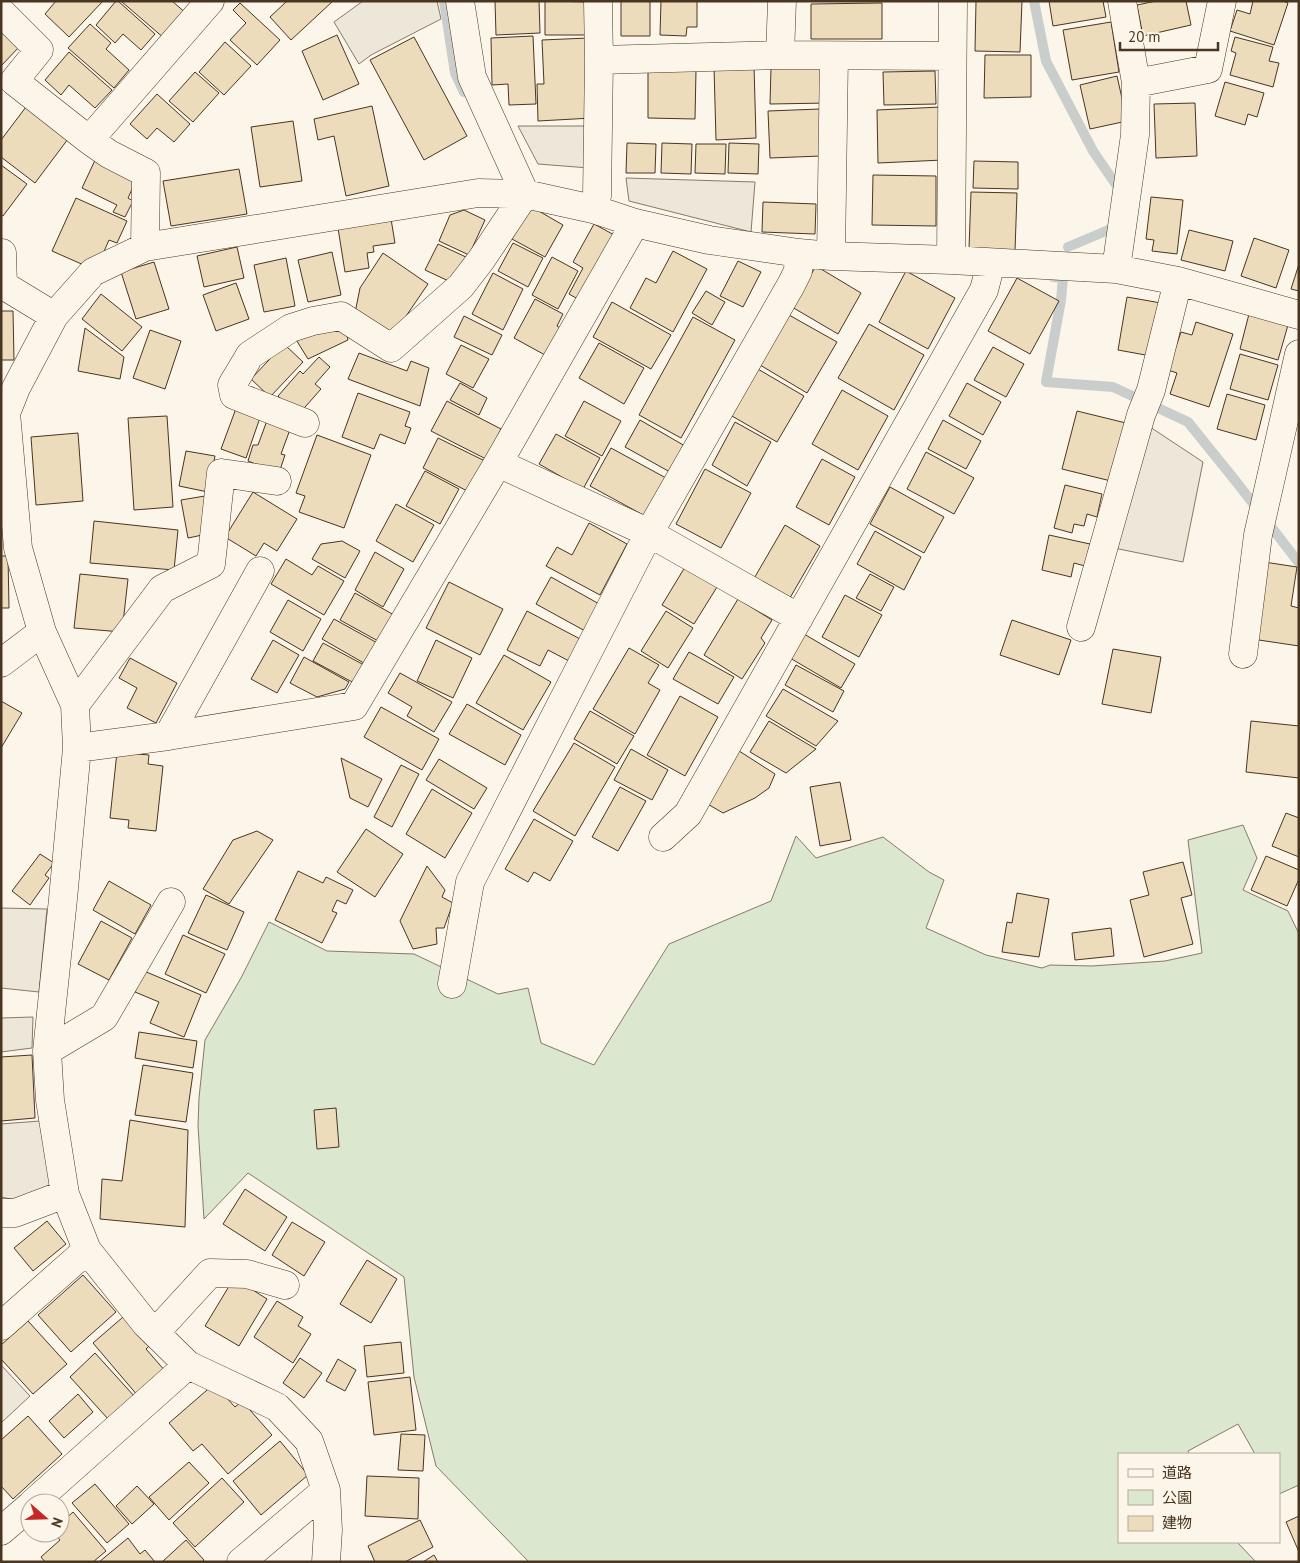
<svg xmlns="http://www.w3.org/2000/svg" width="1300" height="1563" font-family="'PT Sans','Noto Sans JP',sans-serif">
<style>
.green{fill:#dce7d0;stroke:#887966}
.parking{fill:#ede7d9;stroke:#887966}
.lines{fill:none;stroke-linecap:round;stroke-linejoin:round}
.stream{stroke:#c9cecd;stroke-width:10}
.building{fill:#ecdcbc;stroke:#4a3520}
.street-casing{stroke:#4a3520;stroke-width:29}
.street{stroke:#fbf6e9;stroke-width:28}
</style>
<rect width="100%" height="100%" fill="#fbf6e9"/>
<!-- green -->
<path class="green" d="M1243 825 1257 858 1243 890 1288 911 1299 934V1485L1279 1494V1454H1255L1238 1424 1188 1451 1189 1454H1119V1542H1237L1256 1562H529L436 1466 414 1377 404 1277 248 1173 204 1219 198 1126 199 1098 205 1040 241 978 269 922 327 951 414 954 498 994 528 988 541 1043 594 1065 669 944 771 901 796 836 816 858 883 837 929 872 944 880 926 928 986 955 1042 968 1050 965 1092 966 1165 961 1202 953 1188 840Z"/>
<!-- parking -->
<path class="parking" d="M363 1H437L441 19 371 55 359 64 334 22Z
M518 126H588L589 168 538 164Z
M626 178 755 182 751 232 629 201Z
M1147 425 1203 462 1183 562 1109 547Z
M1 908 47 909 39 992 1 988Z
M33 1017 32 1048 1 1052V1018Z
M40 1121 54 1188 21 1201 1 1197V1124Z
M1 1365 30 1396 1 1423Z"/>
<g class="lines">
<!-- stream -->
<path class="stream" d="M444 1 455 73 464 92
M1034 1 1046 61 1093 151 1121 192 1120 194
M1068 247 1113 228 1115 221
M1053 277 1063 278 1061 300 1046 382 1113 387 1188 422 1238 484 1299 563"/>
</g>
<!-- building -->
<path class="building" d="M56 1H103L69 37 45 14Z
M116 1H118L155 34 141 50 123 34 115 43 96 25Z
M121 1H172L187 14 165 39Z
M287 1H333L291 40 270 17Z
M495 1H539L540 33 496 35Z
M545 1 593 2V35H545Z
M621 1H650V36H621Z
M661 1H697V27H687L686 36 660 35Z
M976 1H1022L1020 52 975 51Z
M1049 1H1103L1106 17 1053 26Z
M1156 1H1186L1191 25 1143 36 1137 5Z
M1253 1H1283L1288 3 1274 45 1230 31 1237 10 1250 14Z
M240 3 280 40 257 65 230 40 246 23 233 10Z
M882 3V39H811V4Z
M1111 22 1119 72 1072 80 1063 30Z
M90 24 111 43 106 49 129 70 114 88 68 48Z
M1 29 20 46 1 66Z
M337 35 359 84 323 100 302 51Z
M533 36 536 104 509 105 508 84 492 85 491 38Z
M414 37 467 136 424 160 370 60Z
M1235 37 1273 47 1269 61 1279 63 1273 87 1230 75 1236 53 1231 51Z
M588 38 592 118 538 121 537 84H544L542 40Z
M225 42 251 66 224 95 199 72Z
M69 52 112 90 95 108 69 85 61 95 45 80Z
M985 55H1031V97L984 98Z
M754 66 756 138 716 140 714 67Z
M771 68H828V103L770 104Z
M648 69 696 70 695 119 648 118Z
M935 71 936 104 884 105 883 72Z
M195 72 219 93 193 122 169 101Z
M1117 76 1127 121 1090 129 1080 85Z
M1225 82 1264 93 1257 117 1248 114 1245 125 1215 116Z
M157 94 190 124 174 142 157 128 147 139 130 124Z
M29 103 71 135 35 183 1 157V140Z
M1195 103 1197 156 1156 158 1154 104Z
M372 106 389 186 346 196 334 136 318 140 314 119Z
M941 107 943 160 878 163 877 110Z
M820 109 821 156 770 158 768 111Z
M293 121 302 181 260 187 251 127Z
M627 143 656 144 655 173H626Z
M662 143 692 144 691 174 661 173Z
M729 143 759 144 758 174 728 173Z
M696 144H726L725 174 695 173Z
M97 156 138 176 128 198 133 201 125 217 113 212 117 205 82 188Z
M974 161 1018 162V189L973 188Z
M1 165 27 184 3 216 1 215Z
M239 169 247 214 171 226 163 181Z
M873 175 936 176V226L872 225Z
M971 192 1017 193 1015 251 969 249Z
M1151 197 1183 200 1177 254 1152 251 1154 240 1146 239Z
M76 198 127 221 117 243 109 240 99 263 89 258 86 266 52 251Z
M763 202 816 204 815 234 762 232Z
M530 206 563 225 545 257 512 239Z
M464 210 485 220 469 255 439 241 450 215Z
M391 219 395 243 373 246 374 252 367 253 369 268 345 272 338 228Z
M594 224 618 237 583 302 569 294 583 268 573 262Z
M1189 230 1233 241 1225 271 1181 260Z
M1254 238 1289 250 1276 288 1241 276Z
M513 243 543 258 528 287 498 271Z
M438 244 468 258 455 284 425 270Z
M237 247 244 278 204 287 197 256Z
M673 251 707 269 673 332 630 308 646 278 656 283Z
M332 252 341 295 308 302 298 260Z
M383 253 428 284 391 338 355 313 360 288Z
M552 257 578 271 558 309 532 295Z
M286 258 295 306 264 312 254 265Z
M738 261 761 272 743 307 720 296Z
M154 262 169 309 136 319 121 272Z
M1299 264V291L1291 289Z
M816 266 861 293 838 334 792 307Z
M906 271 955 298 928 349 879 322Z
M493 273 523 289 503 330 472 314Z
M1017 278 1059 301 1030 354 988 331Z
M236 283 249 319 216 331 203 295Z
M706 291 725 302 712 325 692 313Z
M101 294 142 327 122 351 82 319Z
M1127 297 1161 303 1151 356 1118 350Z
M535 299 563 314 557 326 560 328 545 355 514 338Z
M612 302 671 335 651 369 593 337Z
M1 311H13L14 360H1Z
M1249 314 1288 325 1278 360 1240 349Z
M789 315 837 342 807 393 760 365Z
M464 316 502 335 492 355 454 337Z
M693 317 735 340 681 438 639 415Z
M344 321 348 340 308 359 295 338Z
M1196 322 1233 334 1209 407 1170 394 1177 373 1168 370 1181 332 1192 335Z
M869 324 924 355 894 410 838 378Z
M85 328 124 357 120 379 78 371Z
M150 330 181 341 165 389 133 378Z
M599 343 644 368 624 404 579 378Z
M284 344 303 362 270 397 251 379Z
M461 345 489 359 473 388 446 374Z
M993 347 1024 364 1006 397 974 380Z
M359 353 407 371 411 361 429 368 420 406 348 379Z
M1240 354 1278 365 1268 400 1230 389Z
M319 357 330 367 315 384 321 389 298 415 278 396 300 371 303 374Z
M751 365 804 396 777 442 725 412Z
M460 383 487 398 479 415 450 400Z
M967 383 1001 402 983 435 949 416Z
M842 390 888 416 858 470 812 444Z
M358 393 410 412 405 426 411 428 405 444 380 434 374 449 342 437Z
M1227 394 1265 405 1256 440 1217 429Z
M447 401 501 429 486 459 431 431Z
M584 401 621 421 602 456 565 436Z
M238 403 262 412 246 458 221 449Z
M1077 411 1126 423 1111 481 1062 469Z
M269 415 292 424 281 454 285 455 279 473 248 461 253 445H258Z
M167 416 173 507 134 510 128 418Z
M640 420 685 446 670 472 625 447Z
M943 420 981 441 966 469 928 449Z
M735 422 771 442 747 486 712 465Z
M78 433 83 501 36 505 31 437Z
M556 434 600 458 583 489 539 464Z
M317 435 371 455 344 528 299 512 305 496 296 493Z
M438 438 487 462 471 493 423 468Z
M611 448 666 478 645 516 590 486Z
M186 451 215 456 208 492 179 486Z
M926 452 974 478 954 514 907 489Z
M822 459 855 477 829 525 796 507Z
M705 469 751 493 721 548 676 524Z
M425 471 459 489 440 524 406 506Z
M1065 485 1102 494 1097 517 1087 514 1084 526 1074 524 1072 533 1054 528Z
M890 487 944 517 924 553 870 524Z
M253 492 297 519 277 551 264 543 256 556 225 537Z
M205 496 212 533 188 538 181 500Z
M396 504 434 525 413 562 376 541Z
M94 521 178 530 174 570 90 563Z
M589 523 627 544 600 595 546 566 557 547 572 555Z
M785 525 820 546 787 603 752 582Z
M875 531 921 557 904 590 857 564Z
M1049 535 1090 544 1085 566 1074 563 1071 577 1042 570Z
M342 541 360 551 345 578 312 559 321 544Z
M375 552 404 569 383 607 355 590Z
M1 556H8L9 608H1Z
M286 559 312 575 318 566 344 581 324 615 271 584Z
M1264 562 1297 567 1291 606 1299 608V646L1252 639Z
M685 567 717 587 694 624 662 605Z
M80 574 128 579 122 632 74 628Z
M870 574 894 587 881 611 856 598Z
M551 577 601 605 587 632 536 604Z
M449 582 503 609 480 655 426 628Z
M355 593 394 615 378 641 340 620Z
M845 595 882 615 859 657 822 637Z
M738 599 772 620 761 638 765 643 742 679 704 655Z
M288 600 321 619 303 651 270 632Z
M527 611 582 640 571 662 548 650 540 666 507 650Z
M666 611 693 628 668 668 641 651Z
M334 619 381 645 369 666 322 639Z
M1012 620 1071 640 1059 675 1000 655Z
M804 634 855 664 841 688 790 658Z
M273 640 299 655 277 693 251 679Z
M436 640 472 658 453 698 417 681Z
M323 643 364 665 354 683 313 661Z
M629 648 659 665 648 683 660 690 635 734 593 709Z
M1113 649 1161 657 1151 713 1102 704Z
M689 652 734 677 718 704 673 679Z
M504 655 551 682 523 730 476 703Z
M304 657 349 682 345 689 317 697 290 683Z
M130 658 177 683 156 723 127 708 137 688 119 678Z
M796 665 844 691 833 712 785 685Z
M400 673 452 702 434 732 407 716 412 707 388 693Z
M783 689 838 721 816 746 766 716Z
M680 696 718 717 685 776 647 755Z
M1 701 22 713 1 748Z
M467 704 521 735 505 765 449 734Z
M381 707 439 739 422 770 364 737Z
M590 711 634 736 617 764 574 739Z
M769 721 816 749 786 773 750 752Z
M1251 721 1299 726V778L1246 772Z
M574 743 615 767 575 836 533 811Z
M631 749 668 770 652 800 614 780Z
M736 749 775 774 769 788 755 798 723 813 706 803Z
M117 752 149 755 148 764 163 766 156 831 128 828 129 820 110 818Z
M341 758 382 779 368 807 350 798Z
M439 759 487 788 474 809 426 780Z
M401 765 419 774 392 827 374 817Z
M840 782 851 840 820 846 810 787Z
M620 787 646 801 618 851 592 837Z
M432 789 472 813 445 858 406 834Z
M1286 813 1299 818V857L1272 846Z
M534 819 573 841 550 881 534 872 528 882 505 869Z
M366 829 403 854 375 897 337 872Z
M257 831 273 840 229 904 203 889 233 840Z
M40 854 54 863 45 875 49 878 30 905 12 891Z
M1266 856 1299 870V879L1287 906 1251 890Z
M1183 862 1192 895 1181 898 1193 944 1144 957 1130 900 1149 895 1143 872Z
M427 866 445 890 442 897 453 903 444 928H436L437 944 413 949 400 921Z
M298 871 323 883 326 877 353 890 346 904 337 900 332 911 337 913 322 943 275 920Z
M109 881 151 905 135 934 93 910Z
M1017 893 1049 899 1039 957 1002 952 1007 922 1012 923Z
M206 895 244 912 227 950 188 933Z
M101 921 132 938 109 980 78 964Z
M1111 928 1114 956 1075 960 1072 933Z
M183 935 225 954 206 993 165 974Z
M144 971 201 995 184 1037 150 1023 159 1002 135 992Z
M139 1032 197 1041 193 1068 135 1058Z
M32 1055 35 1118 1 1121V1057Z
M143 1065 193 1073 186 1122 135 1115Z
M336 1108 339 1147 317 1149 314 1110Z
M130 1120 188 1130 185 1227 100 1219 102 1179 122 1181Z
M245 1189 287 1217 265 1251 223 1224Z
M47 1221 66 1244 33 1271 14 1248Z
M292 1222 325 1242 304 1276 272 1255Z
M367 1260 397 1279 371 1323 340 1304Z
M83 1275 116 1312 71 1352 38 1315Z
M234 1278 267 1299 239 1346 205 1326Z
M277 1301 303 1317 298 1326 311 1334 293 1363 254 1337Z
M130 1311 155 1341 146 1349 166 1372 138 1396 93 1343Z
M28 1321 67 1364 33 1394 1 1359V1345Z
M401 1342 404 1373 367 1377 364 1346Z
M95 1353 135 1397 109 1420 70 1377Z
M300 1358 322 1373 304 1398 283 1383Z
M338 1359 356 1370 345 1391 326 1381Z
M410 1377 416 1430 374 1435 368 1382Z
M214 1384 235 1407 242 1401 272 1435 228 1474 202 1444 193 1451 169 1423Z
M78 1394 93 1412 64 1438 49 1421Z
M28 1416 62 1454 13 1499 1 1486V1440Z
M401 1434 425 1435 423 1471 398 1470Z
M280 1441 308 1475 261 1515 233 1481Z
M189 1462 209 1483 169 1520 149 1497Z
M367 1476 419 1478 418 1519 365 1516Z
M222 1478 244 1502 195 1547 173 1523Z
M95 1484 129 1524 107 1543 72 1503Z
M137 1486 154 1504 132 1524 116 1506Z
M73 1512 106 1551 93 1562H45L41 1557 60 1540 54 1533H60V1524Z
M1299 1516V1552L1286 1522Z
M420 1520 433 1547 405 1562H375L368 1546Z
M128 1538 140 1554 145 1550 155 1562H99Z
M186 1540 204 1560 202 1562H162Z
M434 1555 438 1562H423Z"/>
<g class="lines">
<defs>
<path id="street" d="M1 12 39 50 14 81 89 140
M780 55 782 1
M599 60 780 55 952 56
M1136 83 1208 69 1222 1
M593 209 597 196 599 60 598 1
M145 247 146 173 109 154 89 140 210 1
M2 253 3 285 54 316
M831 256 834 56
M951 260 953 1
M1116 269 1135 135 1136 83 1122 1
M305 423 234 395 232 385 250 355 291 328 313 321 341 316 391 348 461 286 481 260 525 194 472 77 460 1
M498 463 649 533 799 618
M1081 627 1141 415 1151 390 1178 281
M1243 654 1258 535 1299 354
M1 663 42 632
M75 705 162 589 211 564 221 473 277 481
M168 736 260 571
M77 748 168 736 354 706 498 463 635 223
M663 837 688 814 984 290 991 263
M452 984 470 882 649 533 791 285 798 271 799 253
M47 1051 104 1017 171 902
M1 1213H15L65 1194
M1 1326 87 1250
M155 1333 210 1273 247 1274 285 1285
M33 1503 188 1365
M1 1531 30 1506
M241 1562 326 1490
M326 1562 328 1530 326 1490 309 1441 277 1407 188 1365 146 1324 87 1250 65 1194 50 1100 47 1051 63 899 77 748 75 705 42 632 18 548 6 413 16 388 54 316 93 272 145 247 478 193 525 194 593 209 635 223 709 240 799 253 831 256 951 260 1116 269 1178 281 1299 315"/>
</defs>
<!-- street casing -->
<use href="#street" class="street-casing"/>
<!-- street -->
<use href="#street" class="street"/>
</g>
<!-- border -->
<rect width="1300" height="1563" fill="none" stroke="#4a3520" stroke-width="5"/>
<!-- legend -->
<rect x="1118" y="1453" width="162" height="90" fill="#fbf6e9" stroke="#b4a999"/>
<rect x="1128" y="1469" width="25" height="8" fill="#fbf6e9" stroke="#b4a999"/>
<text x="1162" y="1478" font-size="15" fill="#4a3520">道路</text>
<rect x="1128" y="1490" width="25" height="15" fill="#dce7d0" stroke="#b4a999"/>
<text x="1162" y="1503" font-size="15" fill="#4a3520">公園</text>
<rect x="1128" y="1516" width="25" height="15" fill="#ecdcbc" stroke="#b4a999"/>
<text x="1162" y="1528" font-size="15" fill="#4a3520">建物</text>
<!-- north arrow -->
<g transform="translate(45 1518) rotate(110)"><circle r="24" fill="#fbf6e9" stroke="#b4a999"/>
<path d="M0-4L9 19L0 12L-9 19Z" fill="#c62828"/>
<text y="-8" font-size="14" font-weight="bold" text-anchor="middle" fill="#4a3520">N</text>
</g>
<!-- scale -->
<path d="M1120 42v8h98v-8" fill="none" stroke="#4a3520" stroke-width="2.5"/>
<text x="1128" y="42" font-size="15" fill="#4a3520" stroke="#fbf6e9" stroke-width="4" paint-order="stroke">20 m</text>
</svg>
